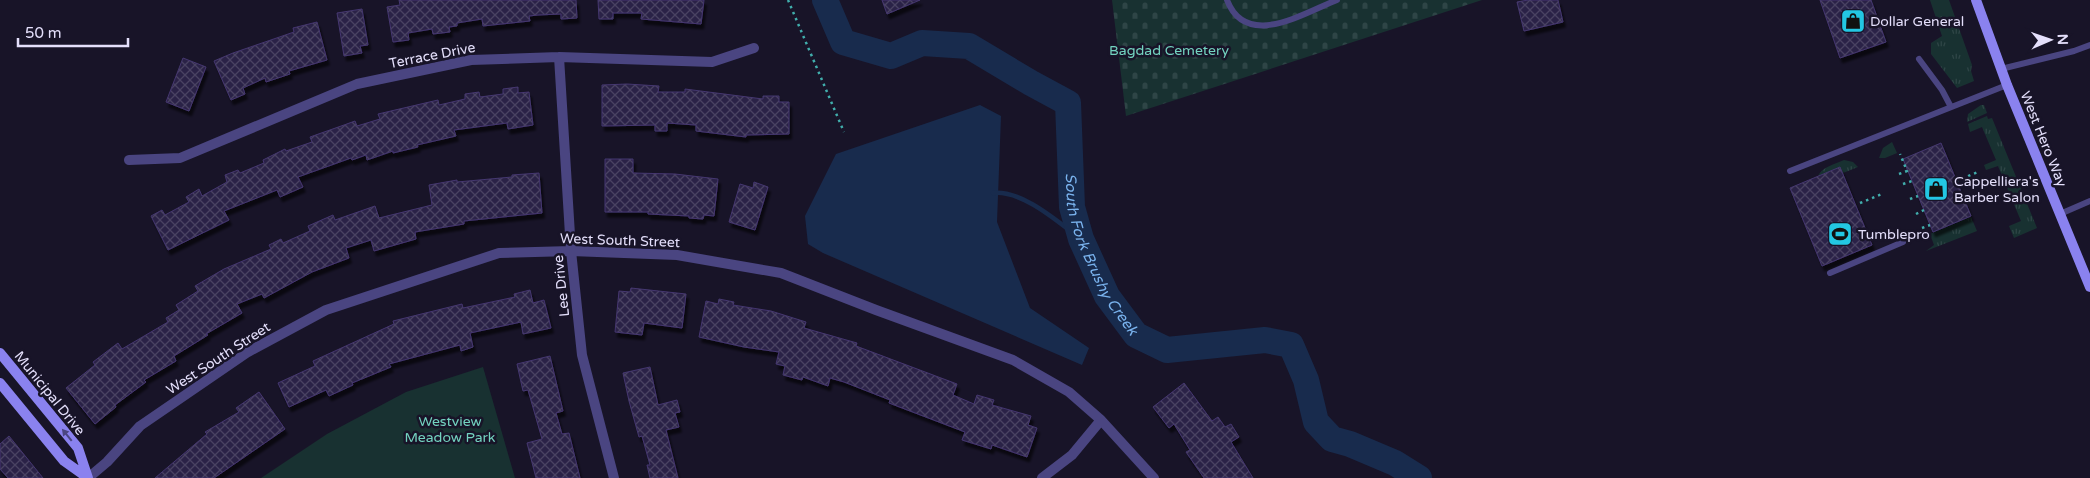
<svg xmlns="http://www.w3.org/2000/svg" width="2090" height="478" font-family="'Varela Round',sans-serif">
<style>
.grass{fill:url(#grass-tufts)}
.cemetery{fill:url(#cemetery-stones)}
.green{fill:#183131}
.water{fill:#182b4d}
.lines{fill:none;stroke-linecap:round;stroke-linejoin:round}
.stream{stroke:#182b4d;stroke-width:4.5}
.river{stroke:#182b4d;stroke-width:26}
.building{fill:url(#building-cross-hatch);stroke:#453770;filter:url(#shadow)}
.path{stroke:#41aeac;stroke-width:2.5;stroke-dasharray:2.5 4;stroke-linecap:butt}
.lane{stroke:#4a4581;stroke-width:6}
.street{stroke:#4a4581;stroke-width:10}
.secondary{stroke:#8a82ef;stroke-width:10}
.oneway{fill:#4b4682}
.labels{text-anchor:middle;stroke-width:5;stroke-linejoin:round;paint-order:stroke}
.poi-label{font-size:14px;fill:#e4dffb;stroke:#181428;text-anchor:start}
.park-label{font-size:14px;fill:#73d3c0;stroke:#181428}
.street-label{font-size:14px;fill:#e4dffb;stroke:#181428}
.water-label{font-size:15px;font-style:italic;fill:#7ab3ee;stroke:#181428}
</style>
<defs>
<pattern id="grass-tufts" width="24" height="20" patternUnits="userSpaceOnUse" patternTransform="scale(1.25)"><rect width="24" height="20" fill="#183131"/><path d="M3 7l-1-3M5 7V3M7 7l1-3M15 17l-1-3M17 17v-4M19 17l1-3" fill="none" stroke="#2e4546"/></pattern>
<pattern id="cemetery-stones" width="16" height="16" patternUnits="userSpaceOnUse" patternTransform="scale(1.25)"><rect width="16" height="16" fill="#183131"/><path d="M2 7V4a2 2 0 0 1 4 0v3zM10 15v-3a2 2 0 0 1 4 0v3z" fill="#2e4546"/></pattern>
<pattern id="building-cross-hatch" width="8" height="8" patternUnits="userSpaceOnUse" patternTransform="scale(1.25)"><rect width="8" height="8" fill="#2b2247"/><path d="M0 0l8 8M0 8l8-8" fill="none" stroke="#4a4262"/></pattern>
<filter id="shadow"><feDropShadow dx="2.5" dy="5" stdDeviation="1" flood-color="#0009"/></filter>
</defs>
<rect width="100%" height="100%" fill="#181428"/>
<!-- grass -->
<path class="grass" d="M1930 0H1949L1972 65 1971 71 1974 81 1957 88 1931 54V43L1942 36Z
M1981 105H1984L1987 113 1967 122 1968 114Z
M1987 116 1988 119 1992 118 2037 228 2014 238 2009 226 2021 221 1998 166 1986 170 1984 165 1996 160 1982 127 1970 132 1968 124Z
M1892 142 1897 153 1885 158H1879L1883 148Z
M1844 160 1853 162 1858 167 1843 173 1840 167 1818 176C1822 167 1835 164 1844 160Z
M1971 217 1977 231 1926 251 1934 245 1930 234Z"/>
<!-- cemetery -->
<path class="cemetery" d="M1112 0H1482L1126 116Z"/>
<!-- green -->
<path class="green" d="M483 367 515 478H261L327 434 406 392Z"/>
<!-- water -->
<path class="water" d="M980 105 1001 116 997 222 1030 308 1089 348 1082 365 823 253 808 244 805 216 836 154Z"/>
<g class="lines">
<!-- stream -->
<path class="stream" d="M993 193C1023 190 1058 222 1081 239"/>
<!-- river -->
<path class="river" id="s1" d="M825 0 843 42 891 56 922 43 969 46 1031 83 1068 103 1072 207 1081 239 1107 296 1136 335 1167 350 1265 340 1291 345 1306 380 1316 422 1332 439 1350 444 1395 463 1419 478"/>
</g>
<!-- building -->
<path class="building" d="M399 0H576L577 18 561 19V14L538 15 529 16 530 21 483 26 482 19 457 23V26L449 27 450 32 433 34 432 29 408 33 409 40 393 42 387 7 400 5Z
M598 0H704L701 24 641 19 642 13H613V19H599Z
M882 0H920L887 14Z
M1528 0H1558L1563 22 1524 31 1517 2Z
M1820 0H1871L1886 42 1840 58Z
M362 9 368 45 360 46 362 53 344 56 337 13Z
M317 22 327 60 289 71 290 74 266 82 265 78 243 88 245 94 231 100 214 61 233 53 294 32 293 28Z
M183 58 206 67 189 111 166 102Z
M627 84 659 86 658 92H685V89L763 99V96H779V102H789V134L746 135V137L696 131V125L667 123V131H655V125L602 126V85Z
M518 87V93L529 92 533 125 508 129 507 123 454 130 456 136 417 145 418 147 393 153V151L367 160 366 155 352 160 351 158 298 177 303 187 280 197 277 190 224 211 229 220 168 250 151 216 162 210 165 215 189 202 186 197 199 189 202 196 227 182 225 175 238 170 240 173 264 163 263 160 285 149 286 151 312 142 310 137 344 125 355 121 357 126 380 119 378 114 438 100 439 105 465 99V94L479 92 480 97 503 94V89Z
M1941 143 1971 216 1933 232 1903 159Z
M605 159H633V173L675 174 718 179 714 216 704 215 703 219 689 218V216L648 214V212H605Z
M1840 167 1872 245 1822 266 1790 188Z
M539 173 542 213 464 221V224L415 232 416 239 374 251 371 240 346 248 349 258 312 272 264 298 262 294 237 304 242 313 206 334 208 335 174 356 176 361 144 380 146 382 115 405 116 407 95 424 66 388 95 365 93 362 118 343 122 349 168 322 166 318 179 310 176 305 198 291 195 286 224 269 271 249 269 245 281 239 283 243 310 231 308 226 333 215 335 220 375 206 379 218 432 205 429 185 457 180V182L512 177V175Z
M754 182 768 187 755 230 729 222 740 184 753 188Z
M631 288 686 294 682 328 644 323 642 335 615 332 619 291 630 292Z
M530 290 533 303 544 300 551 328 523 334 521 322 470 333 473 347 461 351 460 345 389 364 391 367 352 383 353 385 329 396 326 390 289 407 278 383 315 366 313 361 394 324 393 321 462 304 463 308 515 297 514 294Z
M719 299 734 302 733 305 771 311 806 322 804 328 857 343 856 346 957 384 953 395 974 404 977 395 994 400 992 405 1031 416 1028 425 1037 428 1027 457 992 445 991 449 962 440 965 432 889 403 890 400 844 382 830 378 828 386 803 377 802 380 783 375 785 366 776 364 779 352 744 347 699 337 706 301 718 304Z
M550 356 563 411 556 413 562 434 569 433 580 478H536L527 443 542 439 528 390 523 391 517 364Z
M650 367 658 405 677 400 680 412 675 413 679 427 666 430 678 478H650L647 465H650L642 436 639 437 629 401 623 373Z
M1184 383 1212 421 1218 417 1225 427 1231 424 1239 437 1231 442 1253 478H1204L1186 452 1190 450 1174 424 1169 428 1153 407Z
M259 392 285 429 214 478H155L207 434 205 432 239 412 236 408Z
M9 436 43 478H8L0 469V444Z"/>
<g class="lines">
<!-- path -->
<path class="path" d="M788 0 844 132
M1899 174 1907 171 1900 154
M1956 181 1978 172
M1903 184 1912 181
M1910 199 1918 196
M1860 203 1882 194
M1916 214 1924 210
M1922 228 1930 225"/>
<!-- lane -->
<path class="lane" d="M1227 0C1246 50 1304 13 1337 0
M1919 59 1942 90 1951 107
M2001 69 2074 51 2090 45
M1790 171 2007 85
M2060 214 2090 201
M1830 273 1903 242"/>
<!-- street -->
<path class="street" d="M559 57 571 251 582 355 614 478
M129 160 180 158 357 84 471 60 559 57 712 62 754 48
M88 478 107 462 140 426 248 352 326 310 499 253 571 251 677 255 781 273 876 310 1013 360 1069 392 1101 420 1154 478
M1042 478 1072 455 1101 420"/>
<!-- secondary -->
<path class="secondary" d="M1976 0 2007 85 2090 287
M0 353 78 448 88 478
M0 383 64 461 88 478"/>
</g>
<!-- one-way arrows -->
<defs><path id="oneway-solid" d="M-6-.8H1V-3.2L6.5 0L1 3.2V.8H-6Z" transform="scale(1.25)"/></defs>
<use class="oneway" href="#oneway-solid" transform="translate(67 435) rotate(-129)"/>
<!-- icons -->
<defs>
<symbol id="shop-square" viewBox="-11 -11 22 22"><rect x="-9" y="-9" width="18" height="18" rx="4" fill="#23c7e3" stroke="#181428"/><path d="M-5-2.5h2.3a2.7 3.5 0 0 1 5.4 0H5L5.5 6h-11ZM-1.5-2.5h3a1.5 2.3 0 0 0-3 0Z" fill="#111"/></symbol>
<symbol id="stadium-square" viewBox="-11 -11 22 22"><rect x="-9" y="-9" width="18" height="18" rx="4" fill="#23c7e3" stroke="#181428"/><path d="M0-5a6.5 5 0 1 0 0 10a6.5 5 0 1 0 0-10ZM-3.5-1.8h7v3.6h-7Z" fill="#111"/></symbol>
</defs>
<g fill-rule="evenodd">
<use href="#shop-square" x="1839" y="7" width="28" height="28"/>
<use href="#shop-square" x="1922" y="175" width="28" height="28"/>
<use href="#stadium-square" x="1826" y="220" width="28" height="28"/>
</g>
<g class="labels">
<!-- poi labels -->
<g class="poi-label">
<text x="1870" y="26">Dollar General</text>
<text x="1954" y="186">Cappelliera's<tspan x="1954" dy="16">Barber Salon</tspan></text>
<text x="1858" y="239">Tumblepro</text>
</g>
<!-- park labels -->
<g class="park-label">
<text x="1169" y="55">Bagdad Cemetery</text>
<text x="450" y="426">Westview<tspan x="450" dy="16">Meadow Park</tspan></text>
</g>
<!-- street labels -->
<g class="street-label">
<text transform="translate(432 55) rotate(-11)" y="5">Terrace Drive</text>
<text transform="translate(2044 139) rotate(68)" y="5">West Hero Way</text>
<text transform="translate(620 240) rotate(2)" y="5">West South Street</text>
<text transform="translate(561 286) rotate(-96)" y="5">Lee Drive</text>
<text transform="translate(218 358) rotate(-33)" y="5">West South Street</text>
<text transform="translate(50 393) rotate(51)" y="5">Municipal Drive</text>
</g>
<!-- water labels -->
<g class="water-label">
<text dy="5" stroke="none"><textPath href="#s1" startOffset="449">South Fork Brushy Creek</textPath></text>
</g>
</g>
<!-- north arrow -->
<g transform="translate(2050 40) rotate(88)" stroke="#181428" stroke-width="4" paint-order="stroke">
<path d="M0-4L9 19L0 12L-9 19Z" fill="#e4dffb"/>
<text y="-8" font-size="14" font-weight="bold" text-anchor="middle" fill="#e4dffb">N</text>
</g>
<!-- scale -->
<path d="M18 38v8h110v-8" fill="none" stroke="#e4dffb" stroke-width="2.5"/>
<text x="25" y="38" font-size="15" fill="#e4dffb" stroke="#181428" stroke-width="4" paint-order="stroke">50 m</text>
</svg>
